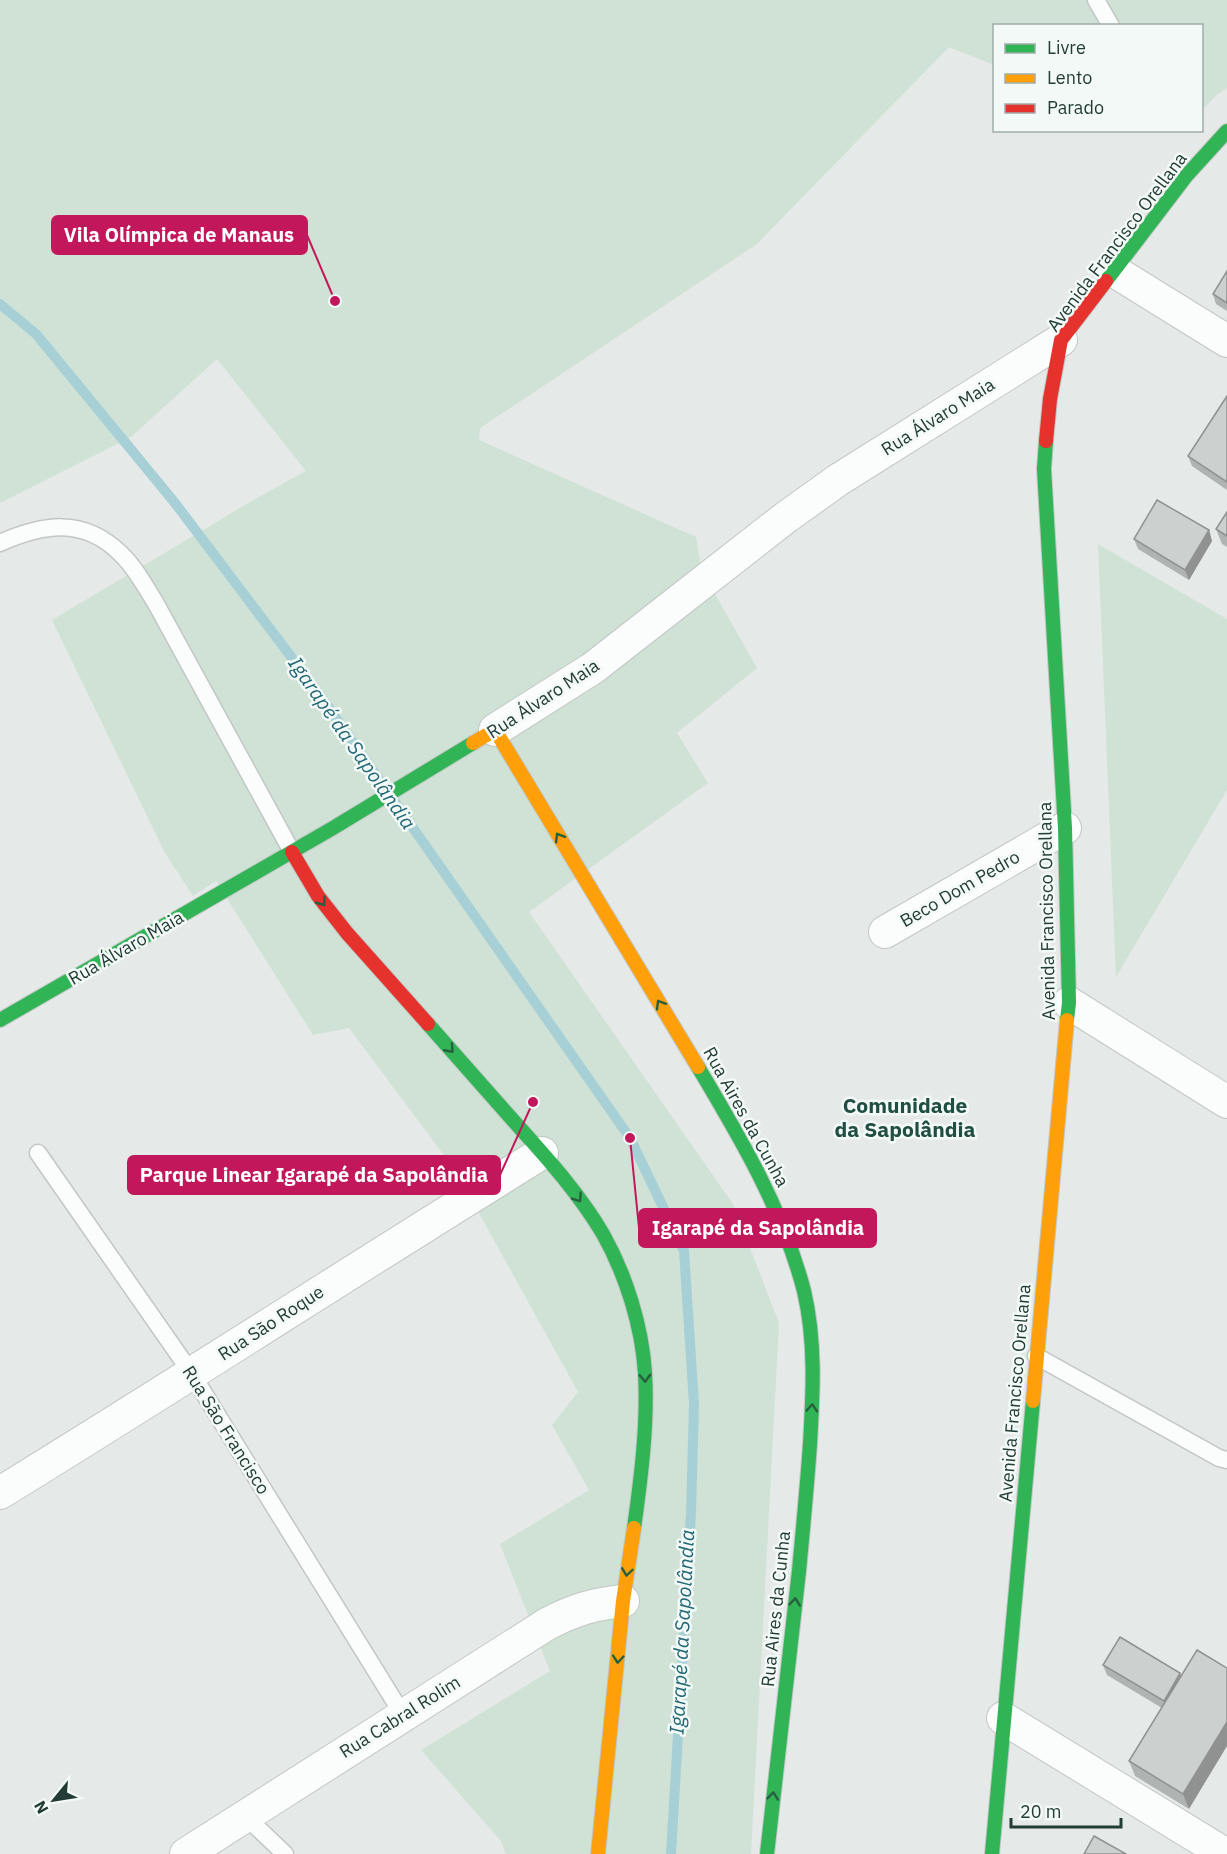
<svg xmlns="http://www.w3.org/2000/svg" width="1227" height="1854" font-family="'IBM Plex Sans',sans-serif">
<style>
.green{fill:#cfe2d5}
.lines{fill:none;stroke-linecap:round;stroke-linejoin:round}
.stream{stroke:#a7d0d6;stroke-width:10}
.lane-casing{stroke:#c2c7c5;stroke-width:19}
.street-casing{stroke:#c2c7c5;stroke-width:34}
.fast-casing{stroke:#c0c7c5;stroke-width:16}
.slow-casing{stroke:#c0c7c5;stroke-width:16}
.jam-casing{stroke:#c0c7c5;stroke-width:16}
.lane{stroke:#fbfcfc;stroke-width:16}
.street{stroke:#fbfcfc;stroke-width:32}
.fast{stroke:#30b455;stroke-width:14}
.slow{stroke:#ff9f0a;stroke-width:14}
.jam{stroke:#e5322d;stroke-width:14}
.wall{fill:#afb4b2}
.shaded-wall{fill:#8f9291}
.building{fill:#ccd1cf;stroke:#8f9291;stroke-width:1.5}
.oneway{stroke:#27603f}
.labels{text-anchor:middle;stroke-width:5;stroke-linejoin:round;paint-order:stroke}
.street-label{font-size:18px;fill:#233c35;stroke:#f3f9f6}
.water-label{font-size:20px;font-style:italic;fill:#206876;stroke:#f3f9f6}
.quarter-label{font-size:21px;font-weight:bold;fill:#204e42;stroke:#f3f9f6}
.leader{fill:none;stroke:#c2185b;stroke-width:2}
.callout-dot{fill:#c2185b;stroke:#f3f9f6;stroke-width:2}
.callout{fill:#c2185b;stroke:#c2185b;stroke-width:2}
.callout-label{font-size:20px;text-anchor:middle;font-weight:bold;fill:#fff}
</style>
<rect width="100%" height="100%" fill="#e5eae8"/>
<!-- green -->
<path class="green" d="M0 0H1227V88L1218 94 1202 110V26H994V65L949 47 757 244 480 428 479 440 696 537 702 571 757 668 677 733 708 783 529 912 733 1204 779 1323 751 1854H506L501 1841 421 1750 550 1671 500 1544 589 1490 552 1425 578 1392 455 1170 349 1028 313 1035 216 881 193 896 165 853 52 620 255 499 306 471 217 359 131 437 0 503Z
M1098 544 1227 619V790L1116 977Z"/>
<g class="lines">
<!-- stream -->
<path class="stream" d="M0 304 36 334 175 503 320 695 630 1138 684 1251 694 1404 691 1513 671 1854"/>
<defs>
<path id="lane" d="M1096 0 1111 26
M0 543C43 524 83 517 120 553 135 567 145 586 155 602L292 852
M38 1153 192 1374 403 1715
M1036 1356 1219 1458 1227 1460
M245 1816 285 1854"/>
<path id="street" d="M1114 271 1227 341
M495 730 593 668 785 518 838 480 1061 340
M885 932 1065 828
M1069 1003 1227 1102
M0 1493C182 1381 361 1265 542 1153
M1003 1718 1225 1854
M186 1854 547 1624C574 1610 593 1604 623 1601"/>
<path id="fast" d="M1106 281 1187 175 1227 131
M1046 441 1044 469 1065 828 1069 1003 1067 1020
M0 1020 333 828 473 743
M428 1024C458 1058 488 1092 519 1127 549 1160 580 1195 603 1234 626 1275 642 1326 645 1373 648 1423 641 1478 634 1528
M698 1067C741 1139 783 1210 804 1291 816 1342 813 1393 810 1444 807 1487 803 1529 799 1571 788 1665 778 1760 767 1854
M992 1854 1033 1401"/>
<path id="slow" d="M473 743 495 730 698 1067
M1033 1401 1067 1020
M598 1854 623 1601 634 1528"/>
<path id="jam" d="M1046 441 1050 399 1061 340 1106 281
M292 852 318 896 347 933 428 1024"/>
</defs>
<!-- lane casing -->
<use href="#lane" class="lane-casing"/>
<!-- street casing -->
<use href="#street" class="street-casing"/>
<!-- fast casing -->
<use href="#fast" class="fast-casing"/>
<!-- slow casing -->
<use href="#slow" class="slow-casing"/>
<!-- jam casing -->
<use href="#jam" class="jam-casing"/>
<!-- lane -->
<use href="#lane" class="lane"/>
<!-- street -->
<use href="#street" class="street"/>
<!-- fast -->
<use href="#fast" class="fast"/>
<!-- slow -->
<use href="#slow" class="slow"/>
<!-- jam -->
<use href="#jam" class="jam"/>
</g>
<!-- wall -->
<path class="wall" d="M1227 271V311L1216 304 1213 294Z
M1227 396V490L1192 466 1188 456Z
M1227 512V547L1222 544 1216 529Z
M1209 530 1212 541 1189 580 1138 549 1134 539Z
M1103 1665 1180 1673 1189 1809 1135 1776 1129 1761 1162 1708 1107 1675Z"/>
<!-- shaded-wall -->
<path class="shaded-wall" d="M1209 530 1212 541 1189 580 1185 570Z
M1180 1673 1184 1684 1168 1711 1164 1701Z
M1227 1722V1746L1189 1809 1183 1794Z"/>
<!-- building -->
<path class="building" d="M1227 271V303L1213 294Z
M1227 396V482L1188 456Z
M1157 500 1209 530 1185 570 1134 539Z
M1227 512V536L1216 529Z
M1120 1637 1180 1673 1164 1701 1103 1665Z
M1197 1650 1227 1668V1722L1183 1794 1129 1761Z
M1094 1836 1126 1854H1084Z"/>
<!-- one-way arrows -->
<defs><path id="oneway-chevron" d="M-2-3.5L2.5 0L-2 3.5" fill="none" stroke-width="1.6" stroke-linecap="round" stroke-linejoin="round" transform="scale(1.5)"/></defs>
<g class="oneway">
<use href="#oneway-chevron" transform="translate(559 837) rotate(-121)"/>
<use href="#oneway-chevron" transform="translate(322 902) rotate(53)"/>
<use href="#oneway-chevron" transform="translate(660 1004) rotate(-121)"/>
<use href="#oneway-chevron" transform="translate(450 1049) rotate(48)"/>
<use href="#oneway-chevron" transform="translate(578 1198) rotate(55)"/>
<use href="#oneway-chevron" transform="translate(645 1378) rotate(88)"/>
<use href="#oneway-chevron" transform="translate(812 1408) rotate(-86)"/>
<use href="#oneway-chevron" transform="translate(627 1572) rotate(98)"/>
<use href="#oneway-chevron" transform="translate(795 1602) rotate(-84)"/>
<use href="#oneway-chevron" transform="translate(618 1659) rotate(95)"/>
<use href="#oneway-chevron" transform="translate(773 1796) rotate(-84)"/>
</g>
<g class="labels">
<!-- street labels -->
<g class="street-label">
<text transform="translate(1117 242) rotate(-53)" y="6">Avenida Francisco Orellana</text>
<text transform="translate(938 417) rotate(-32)" y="6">Rua Álvaro Maia</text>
<text transform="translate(543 699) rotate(-33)" y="6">Rua Álvaro Maia</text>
<text transform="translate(960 889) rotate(-30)" y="6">Beco Dom Pedro</text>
<text transform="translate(1047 911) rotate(-91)" y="6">Avenida Francisco Orellana</text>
<text transform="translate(126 948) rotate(-30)" y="6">Rua Álvaro Maia</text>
<text transform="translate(746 1117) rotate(61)" y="6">Rua Aires da Cunha</text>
<text transform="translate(271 1323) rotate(-33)" y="6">Rua São Roque</text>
<text transform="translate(1015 1393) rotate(-85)" y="6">Avenida Francisco Orellana</text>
<text transform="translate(226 1430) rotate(58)" y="6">Rua São Francisco</text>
<text transform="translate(776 1609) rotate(-84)" y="6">Rua Aires da Cunha</text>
<text transform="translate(400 1717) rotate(-32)" y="6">Rua Cabral Rolim</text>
</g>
<!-- water labels -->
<g class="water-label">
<text transform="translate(352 743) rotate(55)" y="7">Igarapé da Sapolândia</text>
<text transform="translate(682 1632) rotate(-87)" y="7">Igarapé da Sapolândia</text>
</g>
<!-- quarter labels -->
<g class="quarter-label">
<text x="905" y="1113">Comunidade<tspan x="905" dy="24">da Sapolândia</tspan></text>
</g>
</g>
<!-- callouts -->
<path class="leader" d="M335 301L307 235M533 1102L500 1175M630 1138L639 1228"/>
<g class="callout-dot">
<circle cx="335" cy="301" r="6"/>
<circle cx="533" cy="1102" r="6"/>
<circle cx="630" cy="1138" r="6"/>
</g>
<g class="callout">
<rect x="52" y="216" width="255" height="38" rx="6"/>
<rect x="128" y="1156" width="372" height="38" rx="6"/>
<rect x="639" y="1209" width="237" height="38" rx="6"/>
</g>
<g class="callout-label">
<text x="179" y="242">Vila Olímpica de Manaus</text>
<text x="314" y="1182">Parque Linear Igarapé da Sapolândia</text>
<text x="758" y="1235">Igarapé da Sapolândia</text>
</g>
<!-- legend -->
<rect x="993" y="24" width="210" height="108" fill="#f3f9f6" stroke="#a0ada9" stroke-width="1.5"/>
<rect x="1005" y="44" width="30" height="9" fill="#30b455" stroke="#a0ada9" stroke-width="1.5"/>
<text x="1047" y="54" font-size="18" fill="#233c35">Livre</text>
<rect x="1005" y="74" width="30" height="9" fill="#ff9f0a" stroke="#a0ada9" stroke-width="1.5"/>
<text x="1047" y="84" font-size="18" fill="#233c35">Lento</text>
<rect x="1005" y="104" width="30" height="9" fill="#e5322d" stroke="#a0ada9" stroke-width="1.5"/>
<text x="1047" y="114" font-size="18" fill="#233c35">Parado</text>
<!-- north arrow -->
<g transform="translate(54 1800) rotate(240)" stroke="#f3f9f6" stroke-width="4.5" paint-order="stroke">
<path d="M0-4.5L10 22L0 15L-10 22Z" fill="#233c35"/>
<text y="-9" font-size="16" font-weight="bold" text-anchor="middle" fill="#233c35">N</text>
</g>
<!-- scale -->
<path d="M1011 1818v9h110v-9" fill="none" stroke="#233c35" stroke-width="3"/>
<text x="1020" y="1818" font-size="18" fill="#233c35" stroke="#f3f9f6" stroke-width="4.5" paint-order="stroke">20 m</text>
</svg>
